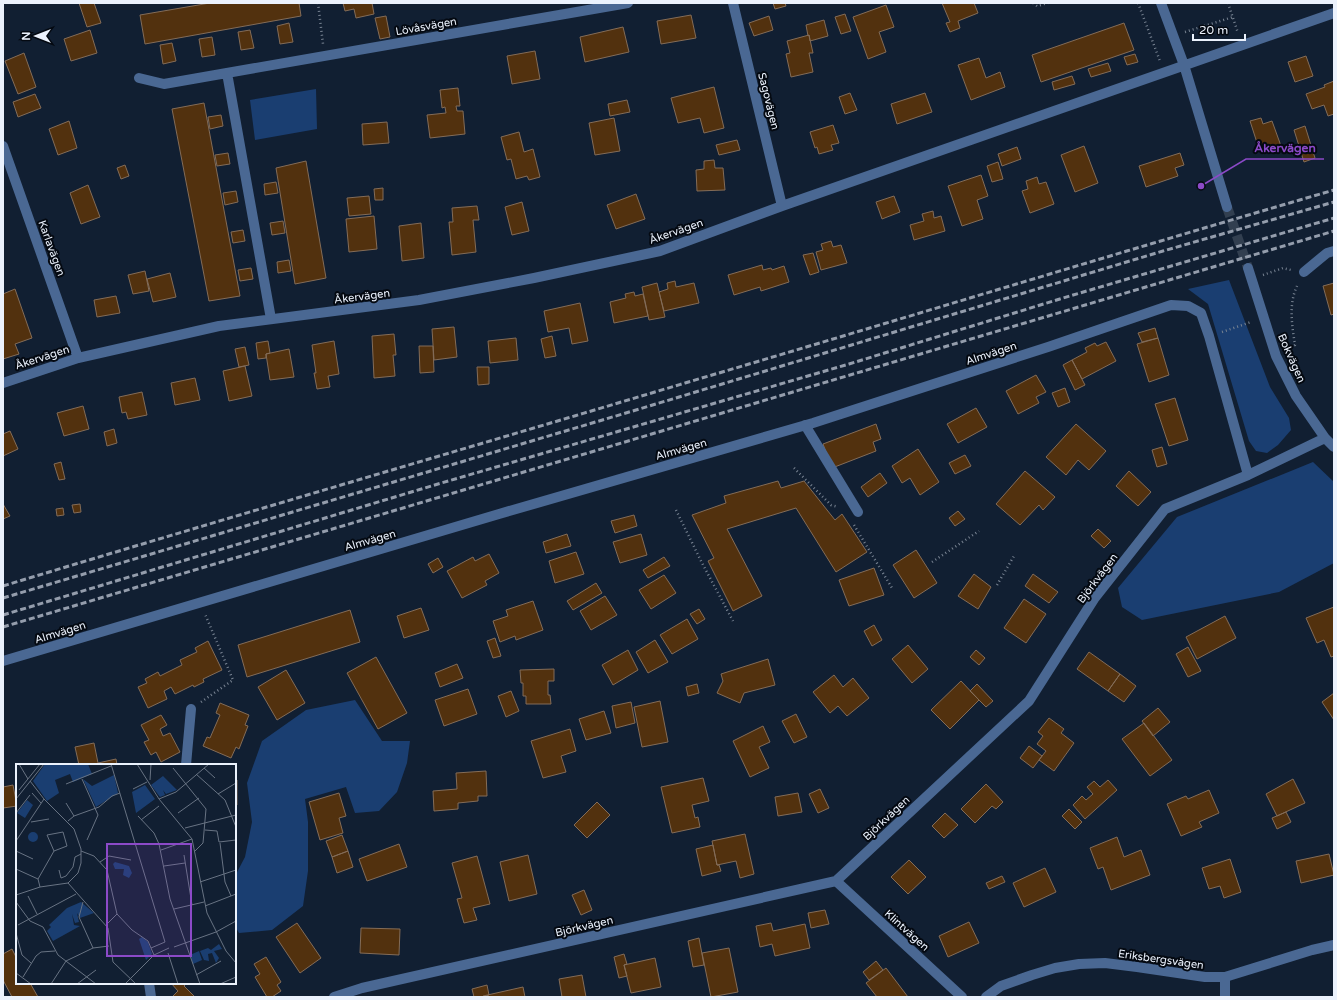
<svg xmlns="http://www.w3.org/2000/svg" width="1337" height="1000" font-family="'Varela Round',sans-serif">
<style>
.green{fill:#1a3e71}
.building{fill:#52310e;stroke:#836c58}
.lines{fill:none;stroke-linecap:round;stroke-linejoin:round}
.minor-tunnel{stroke:#323f50;stroke-width:10;stroke-dasharray:10 5;stroke-linecap:butt}
.path{stroke:#788392;stroke-width:2.5;stroke-dasharray:1 3;stroke-linecap:butt}
.minor{stroke:#4a6893;stroke-width:10}
.rail{stroke:#949dac;stroke-width:3;stroke-dasharray:6 3;stroke-linecap:butt}
.labels{text-anchor:middle;stroke-width:4;stroke-linejoin:round;paint-order:stroke}
.street-label{font-size:11px;fill:#ebf2fd;stroke:#040911}
.inset-road{fill:none;stroke:#687383;stroke-width:1}
.view{fill:#8c4ac8;fill-opacity:0.15;stroke:#8c4ac8;stroke-width:2}
.inset-edge{fill:none;stroke:#ebf2fd;stroke-width:2}
.leader{fill:none;stroke:#8c4ac8;stroke-width:1.5}
.callout-dot{fill:#8c4ac8;stroke:#040911;stroke-width:1.5}
.callout-label{font-size:12px;text-anchor:middle;font-weight:bold;fill:#8c4ac8;stroke:#040911;stroke-width:4;stroke-linejoin:round;paint-order:stroke}
</style>
<rect width="100%" height="100%" fill="#111f32"/>
<!-- green -->
<path class="green" d="M316 89 317 129 255 140 250 100Z
M1229 280 1270 387 1289 418 1291 430 1278 445 1267 453 1256 451 1249 441 1208 304 1188 289Z
M1313 462 1334 482V563L1279 592 1142 620 1122 607 1118 588 1177 517Z
M355 700 382 741H410L407 763 397 792 379 811 355 813 346 787 305 799 308 822V871L303 906 272 930 239 933 235 926V876L245 857 252 822 247 783 262 741 306 710Z"/>
<!-- building -->
<path class="building" d="M79 3H94L101 23 87 27Z
M210 3H299L301 16 145 44 140 15Z
M343 3H372L374 14 356 18 354 9 345 11Z
M773 3H785L786 6 775 9Z
M942 3H974L978 13 958 21 960 28 950 32 946 23 950 22Z
M886 5 894 27 879 32 886 52 868 59 853 17Z
M845 14 851 31 841 34 835 17Z
M691 15 696 38 661 44 657 21Z
M386 16 390 37 380 39 375 18Z
M769 16 773 30 754 36 749 23Z
M824 20 828 36 810 41 809 35 808 36 806 25Z
M289 23 293 42 280 44 277 26Z
M1124 23 1134 50 1041 82 1032 55Z
M623 27 629 52 585 62 580 37Z
M90 30 97 53 71 61 64 39Z
M250 30 254 48 241 50 238 32Z
M809 35 813 53H809L813 72 791 77 786 54 790 53 787 41Z
M212 37 215 55 202 57 199 39Z
M172 43 176 61 163 64 160 45Z
M535 51 540 79 512 84 507 56Z
M24 53 36 87 18 94 5 61Z
M1135 54 1138 62 1127 65 1124 57Z
M1306 56 1313 76 1295 82 1288 62Z
M979 58 986 78 1000 72 1005 87 971 100 958 65Z
M1108 63 1111 71 1091 77 1088 69Z
M1072 76 1075 84 1054 90 1052 82Z
M1334 81V114L1328 116 1324 105 1312 109 1306 94 1325 87 1324 85Z
M714 87 724 128 704 133 700 118 678 123 671 98Z
M458 88 460 106H456L457 111H463L465 134 430 138 427 115 446 113 445 107 442 108 440 90Z
M850 93 857 110 845 114 839 97Z
M925 93 932 112 897 124 891 104Z
M35 94 41 108 18 117 13 102Z
M627 100 630 112 610 116 608 104Z
M204 103 240 296 209 301 172 109Z
M221 115 223 126 210 129 208 117Z
M614 118 620 151 595 155 589 123Z
M1261 118 1263 124 1272 121 1281 146 1260 152 1250 121Z
M69 121 77 148 58 155 49 129Z
M387 122 389 143 363 145 362 124Z
M833 125 839 143 831 145 833 150 819 154 817 147 815 148 810 132Z
M1305 126 1315 158 1304 162 1294 130Z
M519 132 524 152 533 149 540 177 529 180 527 176 516 179 511 159 507 160 501 137Z
M737 140 740 150 719 155 716 145Z
M1084 146 1098 183 1075 192 1061 155Z
M1017 147 1021 159 1002 166 998 154Z
M228 153 230 164 217 166 215 155Z
M1180 153 1184 165 1175 168 1178 176 1146 187 1139 166Z
M714 160 715 168H723L725 190 697 191 696 170 704 169V161Z
M306 161 326 278 295 284 276 168Z
M998 162 1003 179 992 182 987 166Z
M125 165 129 176 121 179 117 168Z
M981 175 988 196 977 200 983 219 962 226 948 186Z
M1037 177 1039 184 1046 182 1054 204 1030 213 1022 191 1028 189 1026 181Z
M276 182 278 193 265 195 264 184Z
M88 185 100 217 81 224 70 193Z
M383 188V200H375L374 189Z
M236 191 238 202 225 205 223 193Z
M636 194 645 219 616 229 607 205Z
M369 196 371 214 349 216 347 198Z
M894 196 900 212 882 219 876 202Z
M522 202 529 231 512 235 505 207Z
M477 206 479 220H473L476 252 452 255 449 222H453L452 208Z
M933 211 934 218 941 216 945 231 914 240 910 225 924 221 922 214Z
M374 216 377 249 349 252 346 219Z
M283 221 285 233 272 235 270 223Z
M421 223 424 258 402 261 399 226Z
M243 230 245 241 233 243 231 232Z
M831 241 833 247 841 245 847 263 821 270 816 252 823 250 821 244Z
M813 253 819 272 810 275 803 255Z
M289 260 291 271 278 273 277 262Z
M762 265 763 270 771 268 772 270 784 266 789 282 761 291 760 287 734 295 728 275Z
M251 268 253 279 240 281 238 270Z
M145 271 149 291 133 294 128 275Z
M170 273 176 297 153 302 147 279Z
M675 281 676 287 694 283 699 303 664 311 659 292 668 289 667 283Z
M657 283 665 317 649 320 642 287Z
M1334 283V314L1331 315 1323 286Z
M15 289 32 338 15 344 19 354 3 359V294Z
M634 292 635 296 643 294 648 316 614 323 610 302 626 298 625 294Z
M116 296 120 313 97 317 94 300Z
M580 303 588 341 572 344 569 328 548 332 544 311Z
M454 327 457 357 434 360 432 329Z
M1155 328 1158 338 1142 342 1138 333Z
M394 334 396 355H393L395 376 374 378 372 336Z
M552 336 556 356 545 358 541 339Z
M516 338 518 360 490 363 488 341Z
M1158 338 1169 375 1149 382 1137 344Z
M268 341 270 353 266 354V358L258 359 256 343Z
M334 341 339 374 328 376 330 387 317 389 314 373H316L312 345Z
M1106 342 1116 361 1082 379 1072 360 1087 352 1085 348 1095 343 1097 346Z
M419 346H433L434 372 420 373Z
M245 347 249 365 239 367 235 349Z
M289 349 294 377 270 380 266 354Z
M1072 360 1085 385 1075 390 1063 365Z
M245 366 252 396 229 401 223 371Z
M477 367H489V384L478 385Z
M1036 375 1046 392 1036 397 1039 403 1018 414 1006 391Z
M195 378 200 400 175 405 171 383Z
M1065 388 1070 402 1058 407 1052 393Z
M142 392 147 415 128 419 126 412 122 413 119 397Z
M1175 398 1188 440 1169 446 1155 404Z
M83 406 89 429 64 436 57 413Z
M976 408 987 427 958 443 947 424Z
M876 424 881 439 873 442 876 451 832 468 823 444Z
M1076 424 1106 451 1089 470 1078 460 1066 475 1046 457Z
M114 429 117 443 107 446 104 432Z
M10 431 18 449 3 456V434Z
M1162 447 1167 464 1157 467 1152 450Z
M918 449 939 482 920 495 910 478 902 483 892 466Z
M965 455 971 466 955 474 949 463Z
M61 462 65 479 59 480 54 464Z
M1025 471 1055 497 1043 510 1039 505 1020 525 996 504Z
M1129 471 1151 492 1138 506 1116 486Z
M880 473 887 483 868 497 861 487Z
M778 481 781 488 804 481 835 520 842 514 867 552 836 572 796 508 727 529 762 596 733 611 708 561 714 558 692 515 726 503 724 496Z
M3 504 10 516 3 519Z
M80 504 81 512 74 513 72 505Z
M63 508 64 515 57 516 56 509Z
M958 511 965 519 955 526 949 518Z
M634 515 637 526 615 533 611 521Z
M1098 529 1111 541 1104 548 1091 536Z
M567 534 571 546 546 553 543 542Z
M641 534 647 555 620 563 613 542Z
M916 550 937 583 914 598 893 565Z
M576 552 584 574 555 583 549 561Z
M489 554 499 573 485 581 487 585 462 598 447 571 473 557 475 561Z
M664 557 670 566 648 578 643 570Z
M438 558 443 567 433 573 428 564Z
M874 568 884 595 849 606 839 580Z
M974 574 991 587 978 609 958 596Z
M1033 574 1058 592 1049 603 1025 586Z
M664 575 676 593 651 609 639 590Z
M596 583 602 593 573 610 567 601Z
M605 596 617 615 591 630 580 611Z
M1024 599 1046 614 1026 643 1004 628Z
M533 601 543 630 516 640 515 636 500 642 493 621 508 616 506 610Z
M1334 607V656L1331 657 1324 640 1317 643 1306 618Z
M421 608 429 630 404 638 397 616Z
M699 609 705 619 697 624 690 614Z
M350 610 360 642 247 677 238 645Z
M1225 616 1236 638 1197 659 1186 637Z
M687 619 698 639 672 654 660 635Z
M874 625 882 640 872 646 864 631Z
M495 638 501 656 493 658 487 641Z
M655 640 668 662 648 673 636 652Z
M208 641 222 670 203 679 204 682 194 687 193 685 175 694 171 687 164 691 167 699 148 708 138 687 147 683 145 679 158 672 160 676 182 665 180 660 197 652 195 648Z
M908 645 928 669 912 683 892 659Z
M1188 647 1201 671 1188 677 1176 654Z
M628 650 638 670 613 685 602 665Z
M976 650 985 658 979 665 970 657Z
M1089 652 1120 674 1108 691 1077 669Z
M376 657 407 713 378 729 347 673Z
M768 659 775 685 744 693 740 703 717 693 723 681 721 674Z
M457 664 463 678 440 687 435 673Z
M554 669V681H548V695H550L551 704H526V696H523V683H521L520 670Z
M286 670 305 703 277 720 258 687Z
M1120 674 1136 686 1124 702 1108 691Z
M834 675 843 687 853 678 869 698 847 716 838 706 830 713 813 692Z
M961 681 979 700 950 729 931 710Z
M697 684 699 693 688 696 686 687Z
M977 684 993 701 986 707 970 691Z
M468 689 477 714 444 726 435 700Z
M511 691 519 711 506 717 498 696Z
M1334 693V720L1322 702Z
M660 701 668 742 642 747 634 707Z
M631 702 635 723 616 728 612 706Z
M220 703 249 715 245 725 248 726 239 749 236 747 231 758 203 746 207 737 210 738 220 715 216 713Z
M1158 708 1170 722 1153 736 1142 721Z
M604 711 611 733 586 740 579 719Z
M796 714 807 737 794 743 782 721Z
M161 715 167 725 160 729 163 736 170 733 180 752 161 762 156 752 151 755 144 742 149 740 141 725Z
M1049 718 1064 729 1061 733 1074 743 1054 771 1039 760 1046 751 1037 744 1043 736 1038 732Z
M1144 723 1172 760 1150 776 1122 739Z
M763 726 770 742 759 747 769 768 750 777 733 741Z
M570 729 576 751 561 756 566 772 543 778 531 741Z
M94 743 98 763 116 759 117 765H79L75 747Z
M1029 746 1042 756 1033 768 1020 758Z
M486 771 487 796H478V801L458 803V809L434 811 433 791 457 789 456 773Z
M703 778 709 801 692 805 695 818 698 817 700 827 672 833 661 787Z
M1293 779 1305 803 1277 816 1266 794Z
M235 780H237V805H235Z
M1108 780 1117 790 1085 819 1073 805 1082 796 1086 800 1093 794 1087 787 1094 781 1100 787Z
M986 784 1003 802 996 809 992 806 975 823 961 809Z
M13 785 17 806 3 808V787Z
M820 789 829 808 818 813 809 794Z
M1209 790 1219 813 1199 822 1202 827 1181 836 1167 804 1186 796 1188 799Z
M339 793 346 816 339 818 343 833 320 840 309 802Z
M798 793 802 812 778 816 775 797Z
M597 802 610 815 587 838 574 825Z
M1069 809 1082 822 1075 829 1062 816Z
M1286 812 1291 822 1277 829 1272 818Z
M945 813 958 825 944 838 932 826Z
M745 834 754 874 740 878 736 861 717 865 712 841Z
M342 835 348 851 332 857 326 841Z
M1117 837 1124 857 1141 850 1150 875 1111 890 1103 867 1098 869 1090 848Z
M399 844 407 867 367 881 359 859Z
M713 845 717 865H719L721 871 702 876 696 849Z
M348 851 353 867 337 873 332 857Z
M1329 854 1334 875 1301 883 1296 861Z
M528 855 537 894 509 901 500 862Z
M477 856 490 904 473 908 477 920 464 923 457 899 462 898 452 863Z
M1230 859 1241 892 1224 898 1220 886 1209 889 1202 868Z
M909 860 926 877 908 894 891 877Z
M1045 868 1056 892 1024 907 1013 883Z
M1002 876 1005 882 989 889 986 883Z
M584 890 592 910 581 915 572 895Z
M825 910 829 924 811 928 808 913Z
M969 922 979 943 948 957 939 936Z
M297 923 321 958 300 973 276 937Z
M771 923 773 931 805 924 810 948 775 956 772 944 760 947 756 926Z
M361 928 400 929 399 955 360 953Z
M699 938 704 965 693 967 688 941Z
M729 948 738 992 711 997 702 953Z
M12 949 17 959V983H30L38 997H12L3 980V954Z
M624 954 627 964 624 965 627 976 619 978 614 957Z
M266 957 281 982 277 985 281 991 272 997H267L255 977 260 974 254 964Z
M655 958 661 987 631 993 624 965Z
M876 961 883 970 869 980 863 972Z
M886 968 908 997H877L866 983Z
M582 975 586 997H562L559 979Z
M171 983H187L184 986 195 997H172L178 991Z
M487 985 489 995 483 997H474L472 989Z
M523 987 525 997H483V996Z"/>
<g class="lines">
<!-- minor-tunnel -->
<path class="minor-tunnel" d="M1227 207 1248 268"/>
<!-- path -->
<path class="path" d="M318 3 323 44
M1033 3 1037 6 1048 3
M1138 3 1160 61
M1228 3 1238 33
M1185 32 1233 17
M1263 275 1283 268 1291 270
M1222 332 1251 322
M1287 349 1295 345C1292 325 1288 303 1298 284
M794 468 831 505 838 507
M676 510 702 563 733 621
M854 525 892 588
M932 562 979 531
M997 585 1014 556
M201 702 233 680 205 614"/>
<!-- minor -->
<path class="minor" d="M733 3 782 206
M1161 3 1184 65 1227 207
M227 73 271 319
M139 78 164 84 628 3
M3 146 78 358
M1248 268 1276 356 1296 396 1325 438 1334 447
M1304 272 1327 253 1334 251
M3 383 78 358 219 326 419 300 534 278 660 251 782 206 1334 13
M805 425 858 512
M3 661 499 514 813 423 1048 347 1171 305 1188 306 1201 313 1209 336 1248 475
M186 765 191 709
M836 881 962 997
M149 983 151 997
M334 997 362 988 836 881 1029 701 1094 599 1165 509 1248 475 1325 438
M986 997 1001 986 1032 975 1055 968 1079 964 1105 963 1137 967 1205 977H1225L1312 950 1334 945
M1225 997V977"/>
<!-- rail -->
<path class="rail" d="M3 586C230 517 458 451 685 383 902 319 1117 253 1334 190
M3 598 636 410 1163 251 1334 202
M3 615 438 484 849 364 1063 298 1334 218
M3 627 1334 231"/>
</g>
<g class="labels">
<!-- street labels -->
<g class="street-label">
<text transform="translate(426 26) rotate(-10)" y="4">Lövåsvägen</text>
<text transform="translate(769 101) rotate(76)" y="4">Sagovägen</text>
<text transform="translate(676 231) rotate(-19)" y="4">Åkervägen</text>
<text transform="translate(52 248) rotate(70)" y="4">Karlavägen</text>
<text transform="translate(362 296) rotate(-7)" y="4">Åkervägen</text>
<text transform="translate(991 353) rotate(-18)" y="4">Almvägen</text>
<text transform="translate(42 357) rotate(-18)" y="4">Åkervägen</text>
<text transform="translate(1292 358) rotate(66)" y="4">Bokvägen</text>
<text transform="translate(681 449) rotate(-16)" y="4">Almvägen</text>
<text transform="translate(370 540) rotate(-16)" y="4">Almvägen</text>
<text transform="translate(1097 578) rotate(-53)" y="4">Björkvägen</text>
<text transform="translate(60 632) rotate(-17)" y="4">Almvägen</text>
<text transform="translate(886 818) rotate(-43)" y="4">Björkvägen</text>
<text transform="translate(584 926) rotate(-13)" y="4">Björkvägen</text>
<text transform="translate(907 930) rotate(42)" y="4">Klintvägen</text>
<text transform="translate(1161 959) rotate(8)" y="4">Eriksbergsvägen</text>
</g>
</g>
<!-- overview -->
<g transform="translate(16 764)">
<rect width="220" height="220" fill="#111f32"/>
<path d="M29 0H72L76 10 57 18 54 10 39 16 43 29 31 37 17 17ZM98 11 102 29 80 43 67 15 76 22ZM147 12 161 26 150 30 147 26 149 31 144 33 135 21ZM129 21 139 35 120 49 116 28ZM11 36 17 41 9 54 1 49ZM12 73a5 5 0 1 1 10 0a5 5 0 1 1-10 0ZM99 98 113 102 116 109 113 114 107 111 108 105H99L97 100ZM65 138 78 149 64 154 61 149 63 158 59 159 56 150 58 161 64 162 37 177 31 167 35 163 33 161 51 144ZM126 173 132 178 136 190 130 196 123 175ZM203 180 206 185 198 187 203 194 200 199 196 189 192 190 193 197 188 196 184 187 192 184 195 186ZM183 187 186 196 177 200 174 191Z" fill="#1a3e71"/>
<path class="inset-road" d="M3 0 12 15M95 0 149 178 135 184M121 0 143 35 176 75 191 149 210 187 220 199M157 4 190 45 187 79 179 87M188 4 199 14M180 10 209 36 220 63M66 15 82 51 71 76M134 16 135 0M50 20 95 2M117 25 131 18M3 26 24 0M16 29 25 39M202 30 220 19M0 35 28 0M143 35 160 28 193 0M50 39 58 52M0 49 14 31M162 49 183 34M122 52 138 69 143 80 154 135 184 220M125 56 143 42M52 57 58 52 83 43 96 32 104 29M15 58 33 55M169 64 220 51M189 66 201 67 203 78 220 76M0 77 28 35M204 79 209 118 215 132M145 86 176 75M0 87 17 95M65 87 78 92 91 106 101 150 116 166 132 177 138 191M168 91 176 141M84 98 93 92 115 96M148 102 169 99M0 105 22 115M43 106 45 114 50 112 57 103 59 93 65 90M184 118 220 106M52 119 92 164 97 198 120 220M24 123 22 115 38 87 51 82 47 68 31 71 38 87M0 131 24 123 52 119 62 109 65 99V85L58 65 28 35 14 17M12 132 21 150M0 138 14 157 27 163 42 191 80 220M67 138 63 153 77 184M189 142 220 130M158 145 188 138M2 161 60 130M90 161 101 150M0 169 6 191 15 199M158 183 200 168 220 157M152 189 162 220M0 209 15 220M180 211 205 197M7 213 20 192 25 188 39 187M35 220 50 197 77 184 93 182M61 220 80 206M109 220 138 191 153 184M204 220 220 213"/>
<path class="view" d="M91 80H175V192H91Z"/>
<rect width="220" height="220" class="inset-edge"/>
</g>
<!-- callouts -->
<path class="leader" d="M1201 186L1246 159H1324"/>
<circle class="callout-dot" cx="1201" cy="186" r="4"/>
<g class="callout-label">
<text x="1285" y="152">Åkervägen</text>
</g>
<!-- border -->
<rect width="1337" height="1000" fill="none" stroke="#ebf2fd" stroke-width="8"/>
<!-- north arrow -->
<g transform="translate(36 36) rotate(270)" stroke="#040911" stroke-width="3" paint-order="stroke">
<path d="M0-3L7 15L0 10L-7 15Z" fill="#ebf2fd"/>
<text y="-6" font-size="11" font-weight="bold" text-anchor="middle" fill="#ebf2fd">N</text>
</g>
<!-- scale -->
<path d="M1193 34v6h52v-6" fill="none" stroke="#ebf2fd" stroke-width="2"/>
<text x="1199" y="34" font-size="12" fill="#ebf2fd" stroke="#040911" stroke-width="3" paint-order="stroke">20 m</text>
</svg>
